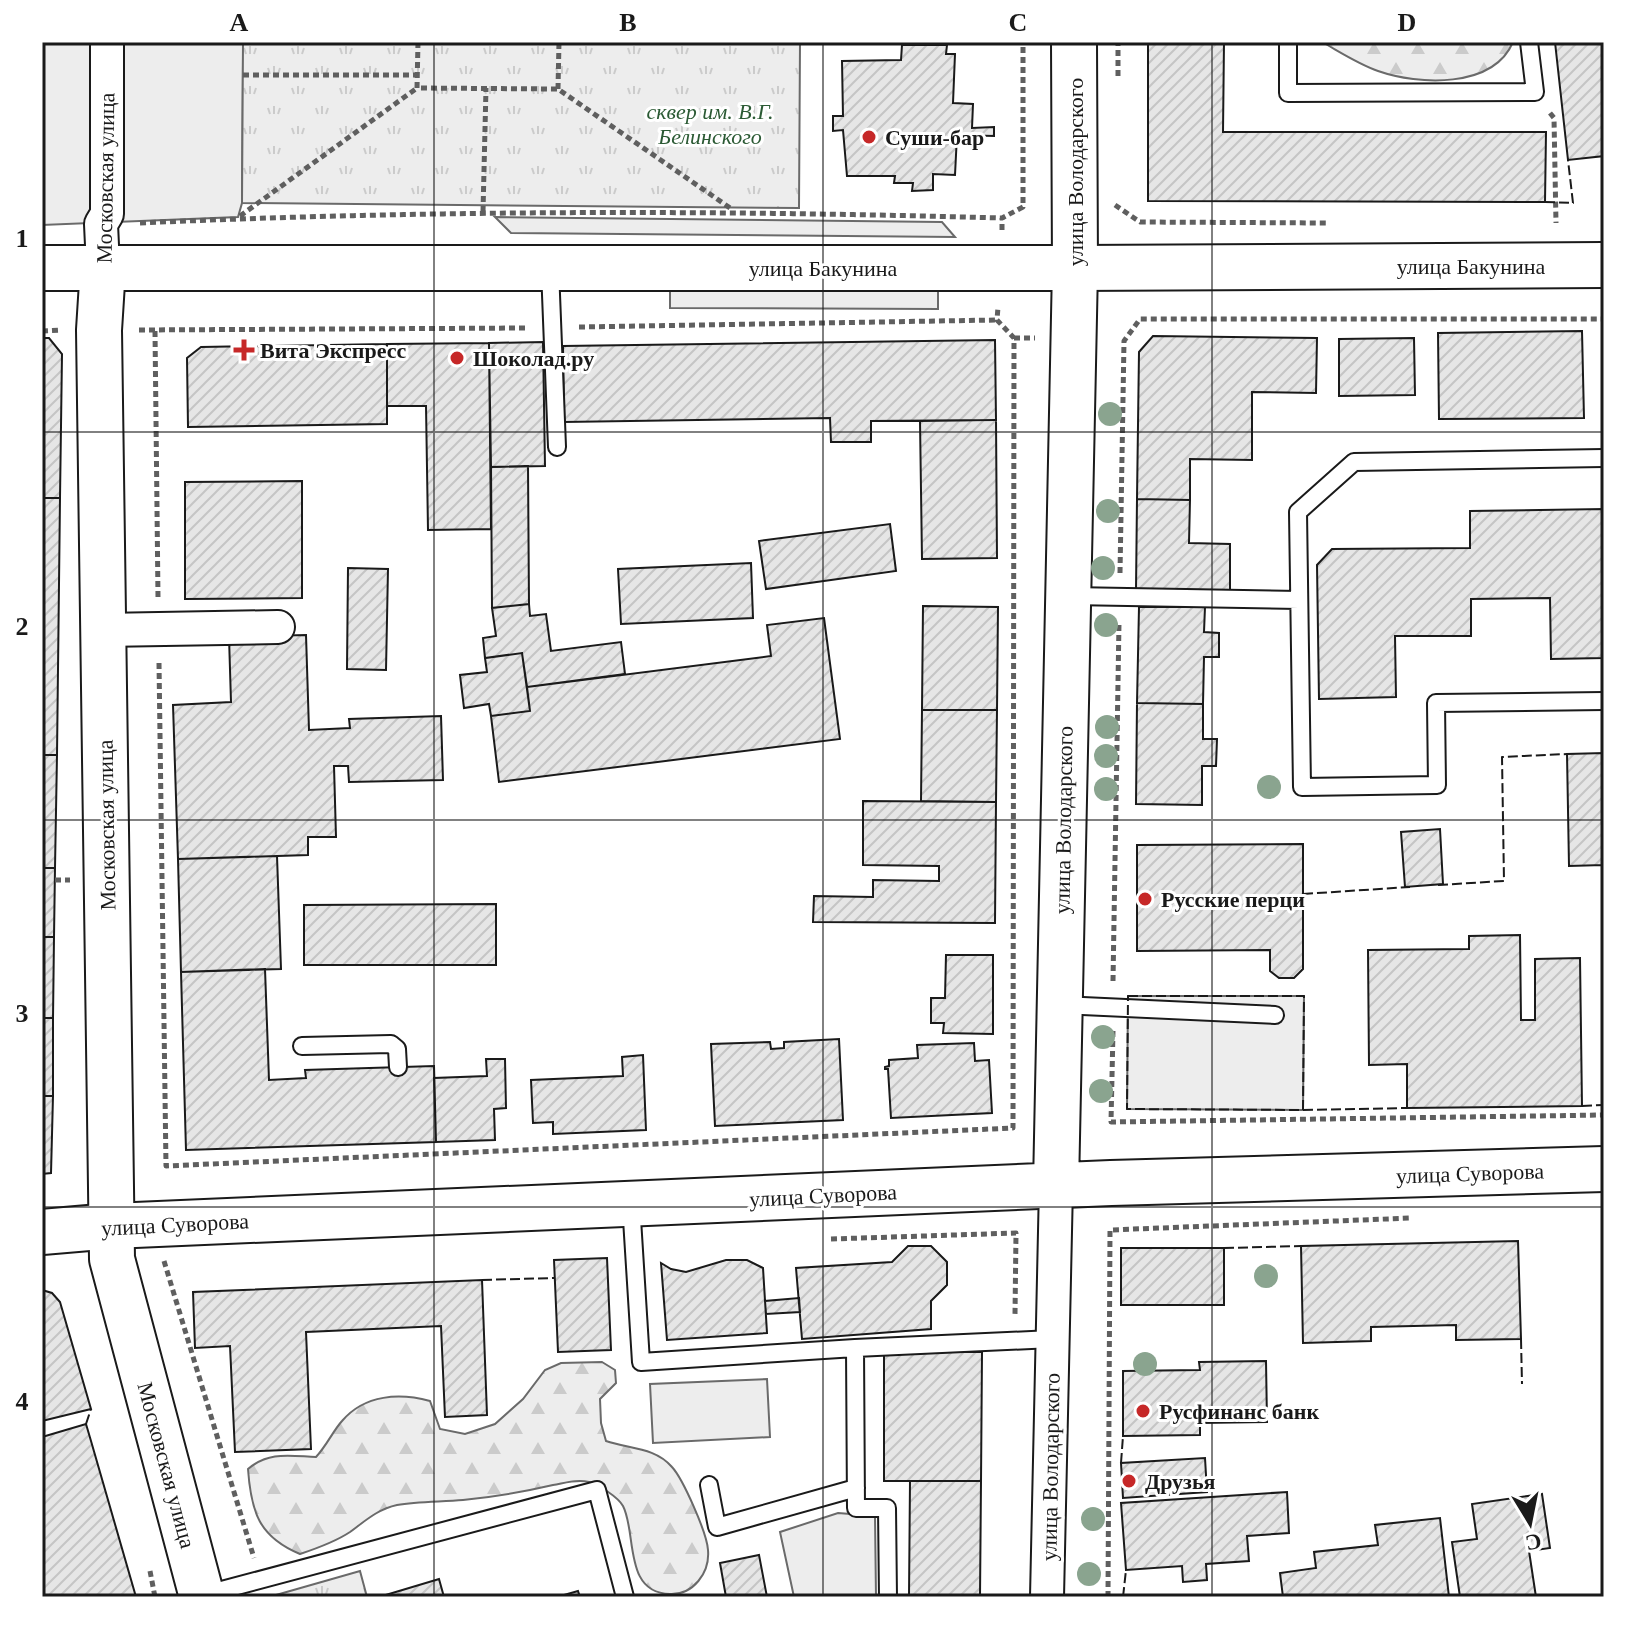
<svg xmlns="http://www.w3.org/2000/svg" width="1646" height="1639" font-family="Georgia,serif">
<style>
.built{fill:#ededed;stroke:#6a6a6a;stroke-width:2}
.forest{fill:url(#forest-firs);stroke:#6a6a6a;stroke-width:2}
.park{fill:url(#park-tufts);stroke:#6a6a6a;stroke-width:2}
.building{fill:url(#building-hatch);stroke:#1a1a1a;stroke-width:2}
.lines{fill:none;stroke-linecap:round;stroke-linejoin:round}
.lane-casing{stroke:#1a1a1a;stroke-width:20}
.street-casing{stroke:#1a1a1a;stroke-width:36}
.secondary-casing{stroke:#1a1a1a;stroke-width:48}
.primary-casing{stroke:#1a1a1a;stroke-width:48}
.path{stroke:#5f5f5f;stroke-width:5;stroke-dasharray:6 4;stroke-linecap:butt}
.lane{stroke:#fff;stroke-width:16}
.street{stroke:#fff;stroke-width:32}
.secondary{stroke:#fff;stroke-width:44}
.primary{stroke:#fff;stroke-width:44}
.fence{stroke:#1a1a1a;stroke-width:2;stroke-dasharray:10 4;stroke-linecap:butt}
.tree{fill:#8aa48f}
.grid{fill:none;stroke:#1a1a1a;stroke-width:2;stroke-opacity:0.55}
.poi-dot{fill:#c62828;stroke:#fff;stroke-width:3}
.labels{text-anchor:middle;stroke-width:6;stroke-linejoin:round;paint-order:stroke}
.park-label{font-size:22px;font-style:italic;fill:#2b5a34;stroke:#fff}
.poi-label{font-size:22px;font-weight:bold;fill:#1a1a1a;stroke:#fff;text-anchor:start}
.street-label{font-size:22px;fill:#1a1a1a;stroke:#fff}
.neatline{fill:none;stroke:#1a1a1a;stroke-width:3}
.grid-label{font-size:26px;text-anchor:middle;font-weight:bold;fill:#1a1a1a}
</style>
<defs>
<pattern id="forest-firs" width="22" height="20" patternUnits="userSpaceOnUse" patternTransform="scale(2)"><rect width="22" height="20" fill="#ededed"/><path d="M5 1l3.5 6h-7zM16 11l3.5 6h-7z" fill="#cbcbcb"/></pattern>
<pattern id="park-tufts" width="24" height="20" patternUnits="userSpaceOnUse" patternTransform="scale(2)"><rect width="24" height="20" fill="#ededed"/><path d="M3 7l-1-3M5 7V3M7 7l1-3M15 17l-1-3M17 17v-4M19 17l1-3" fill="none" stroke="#cbcbcb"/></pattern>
<pattern id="building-hatch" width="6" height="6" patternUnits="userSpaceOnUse" patternTransform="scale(2)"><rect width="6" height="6" fill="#e6e6e6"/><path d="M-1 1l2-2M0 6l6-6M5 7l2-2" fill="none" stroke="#c5c5c5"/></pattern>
</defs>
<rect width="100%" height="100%" fill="#fff"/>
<!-- built -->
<path class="built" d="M42 42H391L243 57 242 203 238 217 42 225Z
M495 217 942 222 955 237 511 233Z
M670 287 938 289V309L670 308Z
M1128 996H1304L1303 1110 1127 1109Z
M767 1379 770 1437 653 1443 650 1384Z
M838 1513 875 1516 876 1597H794L780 1532Z"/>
<!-- forest -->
<path class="forest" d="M1322 42H1513C1493 89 1418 85 1378 71 1358 64 1340 52 1322 42Z
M602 1362 615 1370 616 1383 600 1399 601 1423 606 1441C629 1449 655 1447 672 1467 683 1479 707 1533 708 1550 710 1573 693 1595 670 1594 623 1593 637 1533 623 1506 618 1497 599 1485 589 1482 577 1479 565 1483 553 1485 523 1492 494 1497 463 1500 442 1502 418 1501 397 1505 378 1509 365 1521 350 1532 335 1542 318 1548 300 1554 259 1537 251 1512 248 1469 269 1451 290 1456 316 1457 327 1445 333 1431 342 1421 365 1394 400 1393 430 1401L440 1429 465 1434 495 1424 523 1399 545 1370 561 1363Z"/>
<!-- park -->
<path class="park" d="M243 42H800L799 208 242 203Z
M360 1571 367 1597H269Z"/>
<!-- building -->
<path class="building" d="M1148 42H1224L1223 132H1546L1545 202 1148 201Z
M1555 42H1604V156L1568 160Z
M902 45H947L946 54H955L953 103 973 104 972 128 994 127V136L957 135 955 175 933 174V190L912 191 913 183H894L895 176H847L843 130 833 131V116H843L842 61 901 60Z
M1582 331 1584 418 1439 419 1438 333Z
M1153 336 1317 338 1316 393 1252 392V460L1190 459V500L1137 499 1139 352Z
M42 338H49L62 354 60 498H42Z
M1414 338 1415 395 1339 396V339Z
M995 340 996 420 871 421V442H831L830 418 564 422 563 346Z
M543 342 545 466 491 467 489 343Z
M489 343 491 529 428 530 426 406H387V344Z
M387 344V424L188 427 187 358 201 347Z
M996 420 997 558 922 559 920 421Z
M528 466 529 604 492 608 491 467Z
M302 481V598L185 599V482Z
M42 498H60L57 755H42Z
M1137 499 1190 500 1189 543 1230 544V591L1136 590Z
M1604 509V658L1551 659 1550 598 1471 599V636H1395L1396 697 1319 699 1317 565 1332 549 1470 548V511Z
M890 524 896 571 766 589 759 541Z
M751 563 753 618 621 624 618 569Z
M348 568 388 569 386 670 347 669Z
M529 604 530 616 546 614 551 651 621 642 625 674 527 687 522 653 485 658 483 638 496 636 492 608Z
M923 606 998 607 997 710H922Z
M1139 607H1205L1204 632 1219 633V657H1204L1203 704 1137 703Z
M824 618 840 739 499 782 491 716 530 711 527 687 771 656 767 625Z
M306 635 309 730 350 728 349 719 441 716 443 780 349 782 348 766H334L336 837H308V855L178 859 173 705 231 702 229 637Z
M522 653 530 711 491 716 489 704 464 708 460 675 487 672 485 658Z
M1137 703 1203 704V739H1217L1216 766H1202V805L1136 804Z
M922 710H997L996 802 921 801Z
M1604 753V904L1603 865 1569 866 1567 754Z
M42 755H57L55 868H42Z
M863 801 996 802 995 923 813 922 814 896 873 897V880L939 881V866L863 865Z
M1440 829 1443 884 1405 887 1401 832Z
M1303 844V969L1294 978H1279L1270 971V950L1137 951V845Z
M277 856 281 969 181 972 178 859Z
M42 868H55L54 937H42Z
M496 904V965H304V905Z
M1520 935 1521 1020H1535V959L1580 958 1582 1106 1407 1108V1064L1369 1065 1368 950 1469 949V936Z
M42 937H54L53 1018H42Z
M946 955H993V1034L943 1033 944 1023H931V998H945Z
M265 969 269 1080 306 1078 305 1070 434 1066 436 1142 186 1150 181 972Z
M42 1018H53V1096H42Z
M839 1039 843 1120 715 1126 711 1044 770 1042 771 1049 784 1048V1042Z
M974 1043 975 1061 989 1060 992 1113 891 1118 888 1069H885V1067L889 1066V1060L918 1058 917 1045Z
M643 1055 646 1130 553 1134V1122L533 1123 531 1080 623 1076 622 1057Z
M486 1059H505L506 1108 494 1109 495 1140 436 1142 434 1078 487 1076Z
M42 1096H53L51 1173 42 1174Z
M1518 1241 1521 1339 1456 1340V1325L1371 1327V1341L1303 1343 1301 1246Z
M908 1246H931L947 1262V1285L931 1301V1329L802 1339 796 1268 892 1262Z
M1121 1248H1224V1305H1121Z
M607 1258 611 1350 558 1352 554 1260Z
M726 1260H747L763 1268 767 1333 667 1340 661 1263 671 1269 686 1272Z
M482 1280 487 1415 445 1417 441 1326 306 1332 311 1449 235 1452 230 1346 195 1348 193 1292Z
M42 1290 52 1293 60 1302 91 1409 42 1421Z
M799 1298 800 1312 766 1314 765 1301Z
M884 1352H982L981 1481H884Z
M1266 1361 1267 1422 1200 1423V1435L1123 1436V1371L1200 1370 1199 1362Z
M86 1424 91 1441 136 1597H42V1437Z
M1205 1458 1207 1492 1123 1498 1121 1463Z
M910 1481H981L980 1597H909Z
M1287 1492 1289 1533 1247 1536 1249 1561 1206 1564 1207 1580 1183 1582 1182 1566 1126 1570 1121 1503Z
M1542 1494 1550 1548 1529 1551 1536 1597H1460L1452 1542 1477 1539 1472 1504Z
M1440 1518 1449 1597H1283L1280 1573 1316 1568 1314 1552 1378 1545 1375 1525Z
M759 1555 767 1597H726L720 1563Z
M439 1579 444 1597H379Z
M578 1591 580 1597H557Z"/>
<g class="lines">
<defs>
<path id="lane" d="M1288 42V93L1535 92 1529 42
M550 269 557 447
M1604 458 1354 462 1298 512 1302 787 1437 785 1436 703 1604 701
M1070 596 1299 600
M1061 1005 1275 1015
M302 1046 391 1044 397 1049 398 1067
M631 1203 641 1362 855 1348 1052 1339
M855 1348 856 1508H887L888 1597
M709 1485 717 1527 856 1488
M203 1595 597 1490 625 1597"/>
<path id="street" d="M103 267 101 224 107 214V42
M103 630 278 627
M1047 1597 1056 1186"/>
<path id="secondary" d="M103 267 99 330 112 1259 202 1597
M42 268H1075L1604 265"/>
<path id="primary" d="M1056 1186 1075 268 1074 42
M42 1232 112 1226 1111 1183 1604 1169"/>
</defs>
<!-- lane casing -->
<use href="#lane" class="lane-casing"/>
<!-- street casing -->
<use href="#street" class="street-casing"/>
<!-- secondary casing -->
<use href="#secondary" class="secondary-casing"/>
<!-- primary casing -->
<use href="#primary" class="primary-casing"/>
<!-- path -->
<path class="path" d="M418 42 417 88 558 89 733 210
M243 75H417
M1118 76V42
M558 89 559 42
M1550 113 1554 118 1556 223
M1115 205 1140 222 1327 223
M483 212 486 88
M240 216 417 88
M140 223C427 210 715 210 1002 218L1023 207V42
M1002 230V218
M579 327 997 320
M139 330 529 328
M42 331 61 330
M155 331 158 597
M1014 338H1035
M1120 573 1124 341 1140 319H1604
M159 663 166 1166 1013 1128 1014 338 997 320 998 307
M55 880H70
M1113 981 1119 623
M1113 1031 1111 1122 1604 1115
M831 1239 1016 1233 1015 1314
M164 1261 254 1558
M150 1571 155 1597
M1108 1597 1110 1230 1411 1218"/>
<!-- lane -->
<use href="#lane" class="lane"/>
<!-- street -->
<use href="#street" class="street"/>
<!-- secondary -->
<use href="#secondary" class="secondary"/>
<!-- primary -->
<use href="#primary" class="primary"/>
<!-- fence -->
<path class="fence" d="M1545 202 1573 203 1568 160
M1438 885 1504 881 1502 757 1567 754
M1303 894 1410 887
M1128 996H1304L1303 1110 1127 1109Z
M1582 1106 1604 1105
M1303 1110 1407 1108
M1224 1248 1301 1246
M482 1280 554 1278
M1521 1339 1522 1384
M86 1424 91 1409
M1121 1463 1123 1436
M1123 1597 1126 1570"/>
</g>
<!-- trees -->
<g class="tree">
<circle cx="1110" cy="414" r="12"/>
<circle cx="1108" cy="511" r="12"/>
<circle cx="1103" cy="568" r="12"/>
<circle cx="1106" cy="625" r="12"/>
<circle cx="1107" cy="727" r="12"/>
<circle cx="1106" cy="756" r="12"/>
<circle cx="1269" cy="787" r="12"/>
<circle cx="1106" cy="789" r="12"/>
<circle cx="1103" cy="1037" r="12"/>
<circle cx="1101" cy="1091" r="12"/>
<circle cx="1266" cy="1276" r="12"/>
<circle cx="1145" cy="1364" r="12"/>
<circle cx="1093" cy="1519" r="12"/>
<circle cx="1089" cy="1574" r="12"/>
</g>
<!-- grid -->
<path class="grid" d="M434 42V1597M823 42V1597M1212 42V1597M42 432H1604M42 820H1604M42 1207H1604"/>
<!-- markers -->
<g class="poi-dot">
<circle cx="869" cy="137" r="8"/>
<path d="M240 338h8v8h8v8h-8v8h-8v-8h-8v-8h8z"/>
<circle cx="457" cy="358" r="8"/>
<circle cx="1145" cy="899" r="8"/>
<circle cx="1143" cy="1411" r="8"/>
<circle cx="1129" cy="1481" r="8"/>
</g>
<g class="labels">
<!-- park labels -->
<g class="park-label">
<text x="710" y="119">сквер им. В.Г.<tspan x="710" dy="25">Белинского</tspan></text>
</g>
<!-- poi labels -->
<g class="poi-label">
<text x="885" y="145">Суши-бар</text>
<text x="260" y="358">Вита Экспресс</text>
<text x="473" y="366">Шоколад.ру</text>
<text x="1161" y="907">Русские перци</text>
<text x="1159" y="1419">Русфинанс банк</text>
<text x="1145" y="1489">Друзья</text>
</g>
<!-- street labels -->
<g class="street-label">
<text transform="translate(1075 172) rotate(-90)" y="8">улица Володарского</text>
<text transform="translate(105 178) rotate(-89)" y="8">Московская улица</text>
<text x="1471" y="274">улица Бакунина</text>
<text x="823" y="276">улица Бакунина</text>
<text transform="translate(1063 820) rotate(-89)" y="8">улица Володарского</text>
<text transform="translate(106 825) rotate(-91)" y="8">Московская улица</text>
<text transform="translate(1470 1173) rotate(-2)" y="8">улица Суворова</text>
<text transform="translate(823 1195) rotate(-3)" y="8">улица Суворова</text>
<text transform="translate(175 1224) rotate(-3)" y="8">улица Суворова</text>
<text transform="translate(167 1465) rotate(75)" y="8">Московская улица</text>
<text transform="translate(1050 1467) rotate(-89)" y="8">улица Володарского</text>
</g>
</g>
<!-- border -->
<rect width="1646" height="1639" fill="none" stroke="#ffffff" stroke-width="88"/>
<!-- north arrow -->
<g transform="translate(1530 1523) rotate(170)" stroke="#ffffff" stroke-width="6" paint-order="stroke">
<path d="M0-6L14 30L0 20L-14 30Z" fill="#1a1a1a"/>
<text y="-12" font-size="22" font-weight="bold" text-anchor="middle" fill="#1a1a1a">С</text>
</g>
<rect x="44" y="44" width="1558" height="1551" class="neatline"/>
<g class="grid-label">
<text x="239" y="31">A</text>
<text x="628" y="31">B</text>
<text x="1018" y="31">C</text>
<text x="1407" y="31">D</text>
<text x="22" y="247">1</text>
<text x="22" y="635">2</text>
<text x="22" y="1022">3</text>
<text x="22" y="1410">4</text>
</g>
</svg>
